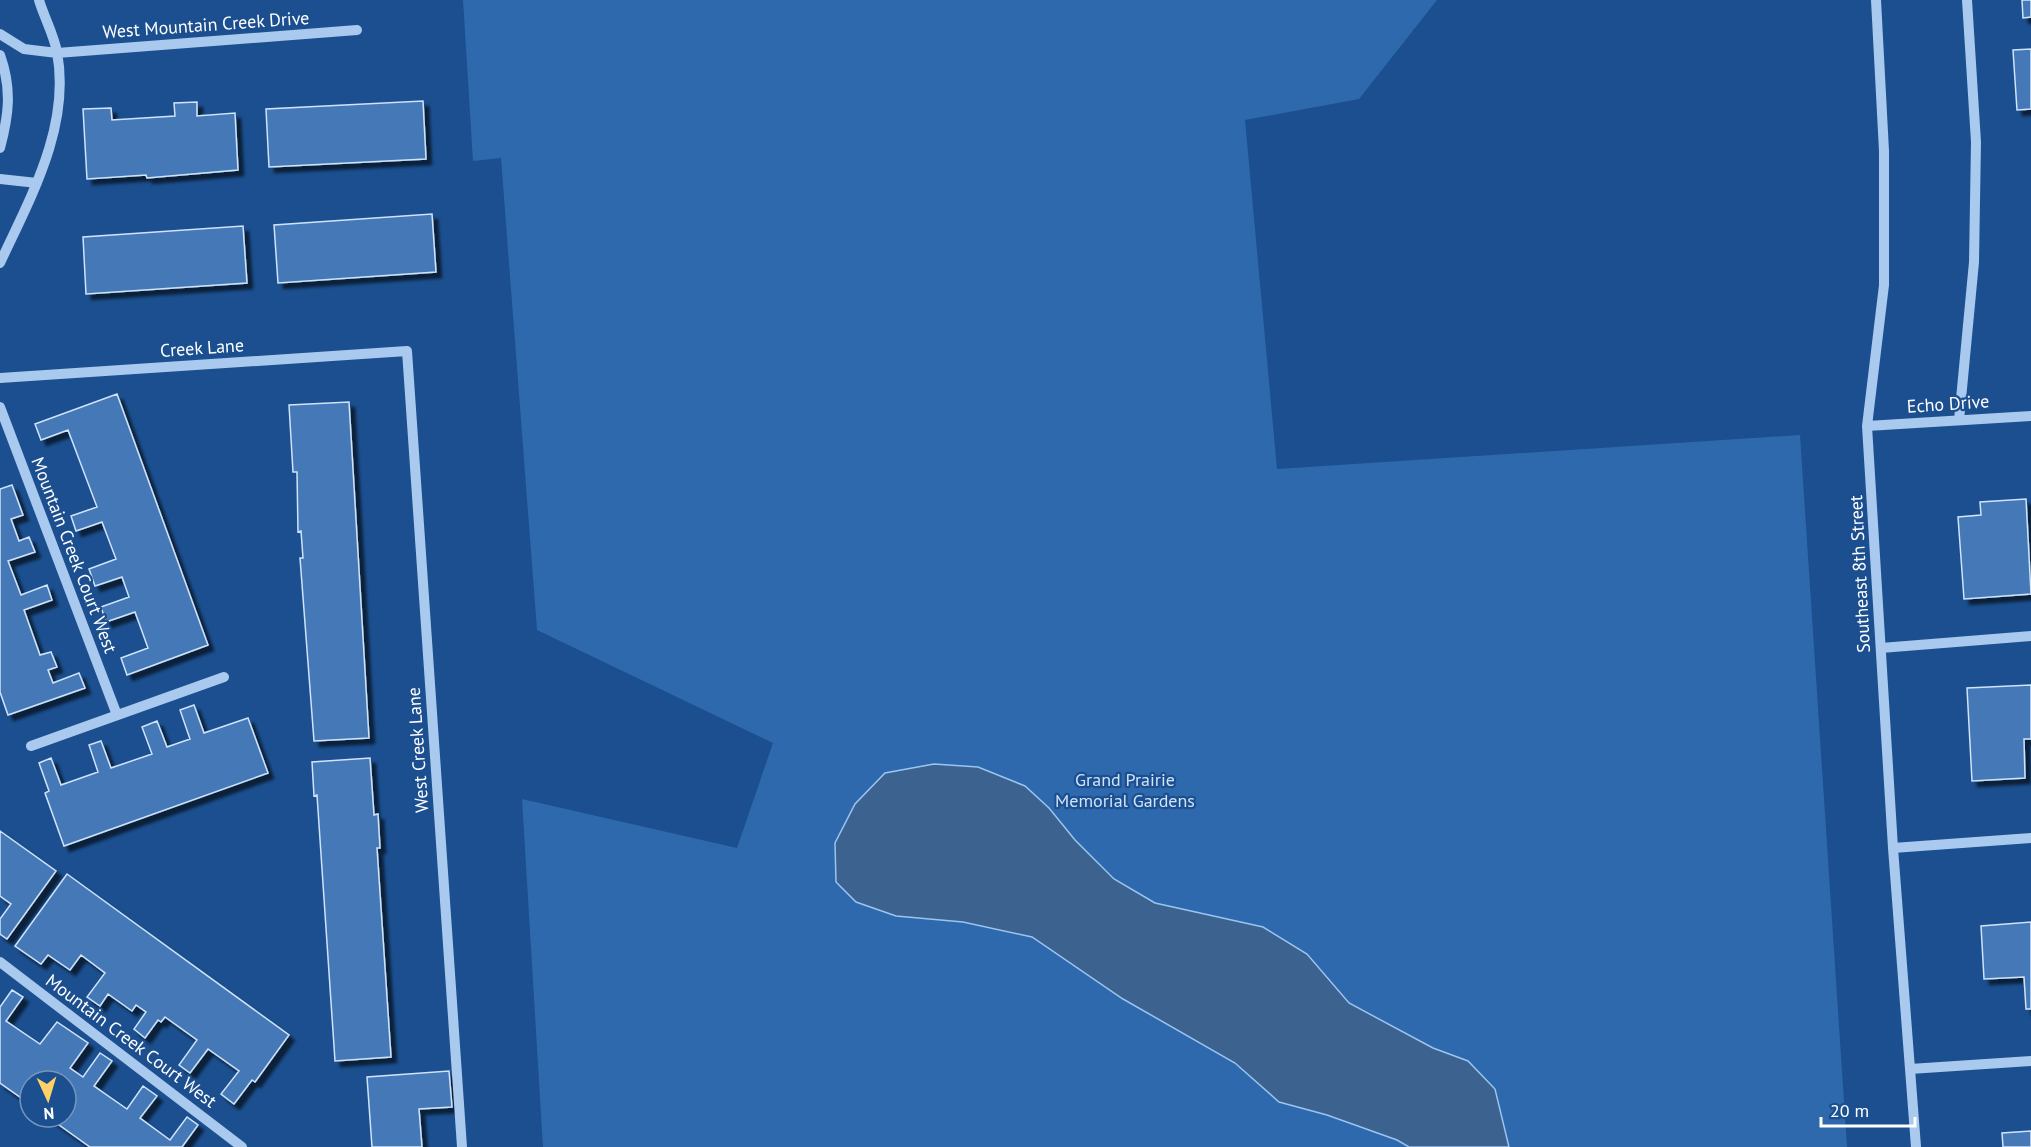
<svg xmlns="http://www.w3.org/2000/svg" width="2031" height="1147" font-family="'PT Sans',sans-serif">
<style>
.green{fill:#2e69ad}
.water{fill:#3c6290;stroke:#9cc4f0;stroke-width:1.5}
.building{fill:#4478b7;stroke:#cfe3fa;stroke-width:1.5;filter:url(#shadow)}
.lines{fill:none;stroke-linecap:round;stroke-linejoin:round}
.minor{stroke:#a9c9ee;stroke-width:10}
.labels{text-anchor:middle;stroke-width:4.5;stroke-linejoin:round;paint-order:stroke}
.street-label{font-size:18px;fill:#fff;stroke:#1b4f8f}
.park-label{font-size:18px;fill:#cfe3fa;stroke:#1b4f8f}
</style>
<defs>
<filter id="shadow"><feDropShadow dx="5.5" dy="5.5" stdDeviation="1.5" flood-color="#0009"/></filter>
</defs>
<rect width="100%" height="100%" fill="#1b4f8f"/>
<!-- green -->
<path class="green" d="M463 0H1437L1359 99 1245 120 1277 469 1800 435 1847 1147H543L522 799 737 848 773 743 537 630 501 158 473 161Z"/>
<!-- water -->
<path class="water" d="M934 764 978 767 1025 786 1049 808 1075 840 1114 879 1155 903 1263 927 1307 954 1349 1003 1433 1048 1468 1061 1495 1089 1509 1147H1409L1397 1140 1327 1115 1279 1102 1235 1063 1123 999 1032 937 963 922 896 916 856 902 836 882 835 843 855 804 885 773Z"/>
<!-- building -->
<path class="building" d="M2022 0H2031V17L2023 18Z
M2031 49V109L2017 110 2013 50Z
M423 101 426 159 269 167 266 109Z
M197 102V116L235 113 238 170 147 178 146 175 87 179 83 109 111 108 112 120 175 116 174 103Z
M432 214 436 272 278 283 274 225Z
M243 226 247 283 86 294 83 237Z
M117 394 208 645 127 675 121 658 148 648 135 612 106 622 101 607 129 597 122 577 95 586 89 569 116 559 102 522 76 531 71 516 97 507 68 430 41 440 35 424Z
M349 402 369 738 314 741 300 558H303L301 531 298 532 297 472H293L289 405Z
M12 485 23 515 11 519 19 541 29 537 35 552 8 561 21 595 47 585 52 600 24 610 40 655 51 652 57 667 48 670 53 683 79 673 85 688 8 715 0 692V489Z
M2026 499 2031 594 1964 599 1958 517 1981 515 1980 502Z
M2031 685V739H2024L2025 778 1972 781 1967 688Z
M194 705 204 733 248 718 268 773 64 846 45 793 49 791 39 763 51 758 61 785 98 772 89 745 101 741 111 768 152 754 142 727 157 721 167 747 190 739 180 710Z
M370 758 374 815 378 814 380 848H377L391 1057 335 1061 317 795 314 796 312 762Z
M0 831 56 871 7 939 0 934V919L11 904 0 896Z
M67 874 289 1035 255 1082 252 1080 234 1104 221 1094 239 1071 208 1049 190 1073 179 1065 197 1040 165 1017 161 1022 158 1020 145 1038 134 1029 146 1012 136 1005 132 1011 108 994 100 1006 87 997 105 973 81 955 70 970 48 955 41 964 15 946Z
M2031 922V1009H2026L2024 977 1984 979 1981 926Z
M12 990 23 997 6 1021 40 1044 57 1022 88 1043 70 1068 83 1077 100 1053 112 1061 94 1086 127 1109 143 1086 157 1096 140 1118 170 1140 187 1117 198 1125 182 1147H90L48 1117H66V1081H30V1104L0 1083V1007Z
M449 1071 452 1107 419 1109 422 1147H372L367 1077Z
M2031 1131V1147H2003L2002 1133Z"/>
<g class="lines">
<!-- minor -->
<path class="minor" d="M1876 0 1884 151V285L1867 426 1893 848 1916 1147
M0 34 24 49 57 53 357 30
M0 55C12 89 9 114 0 148
M0 179 37 183
M0 263C30 198 71 127 57 52 54 35 44 17 39 0
M0 378 407 351 462 1147
M0 407 117 715
M1959 420 1974 262 1976 142 1967 0
M1867 426 2031 416
M1881 648 2031 636
M31 746 224 677
M1893 848 2031 838
M0 962 242 1147
M1910 1069 2031 1061"/>
</g>
<g class="labels">
<!-- street labels -->
<g class="street-label">
<text transform="translate(206 25) rotate(-4)" y="6">West Mountain Creek Drive</text>
<text transform="translate(202 348) rotate(-4)" y="6">Creek Lane</text>
<text transform="translate(1948 404) rotate(-4)" y="6">Echo Drive</text>
<text transform="translate(74 555) rotate(69)" y="6">Mountain Creek Court West</text>
<text transform="translate(1860 574) rotate(-93)" y="6">Southeast 8th Street</text>
<text transform="translate(418 750) rotate(-94)" y="6">West Creek Lane</text>
<text transform="translate(131 1041) rotate(37)" y="6">Mountain Creek Court West</text>
</g>
<!-- park labels -->
<g class="park-label">
<text x="1125" y="786">Grand Prairie<tspan x="1125" dy="21">Memorial Gardens</tspan></text>
</g>
</g>
<!-- north arrow -->
<g transform="translate(48 1099) rotate(176)"><circle r="28" fill="#1b4f8f" stroke="#7695bc" stroke-width="1.5"/>
<path d="M0-4.5L10 22L0 15L-10 22Z" fill="#ffd166"/>
<text y="-9" font-size="16" font-weight="bold" text-anchor="middle" fill="#ffffff">N</text>
</g>
<!-- scale -->
<path d="M1821 1117v9h94v-9" fill="none" stroke="#ffffff" stroke-width="3"/>
<text x="1830" y="1117" font-size="18" fill="#ffffff" stroke="#1b4f8f" stroke-width="4.5" paint-order="stroke">20 m</text>
</svg>
